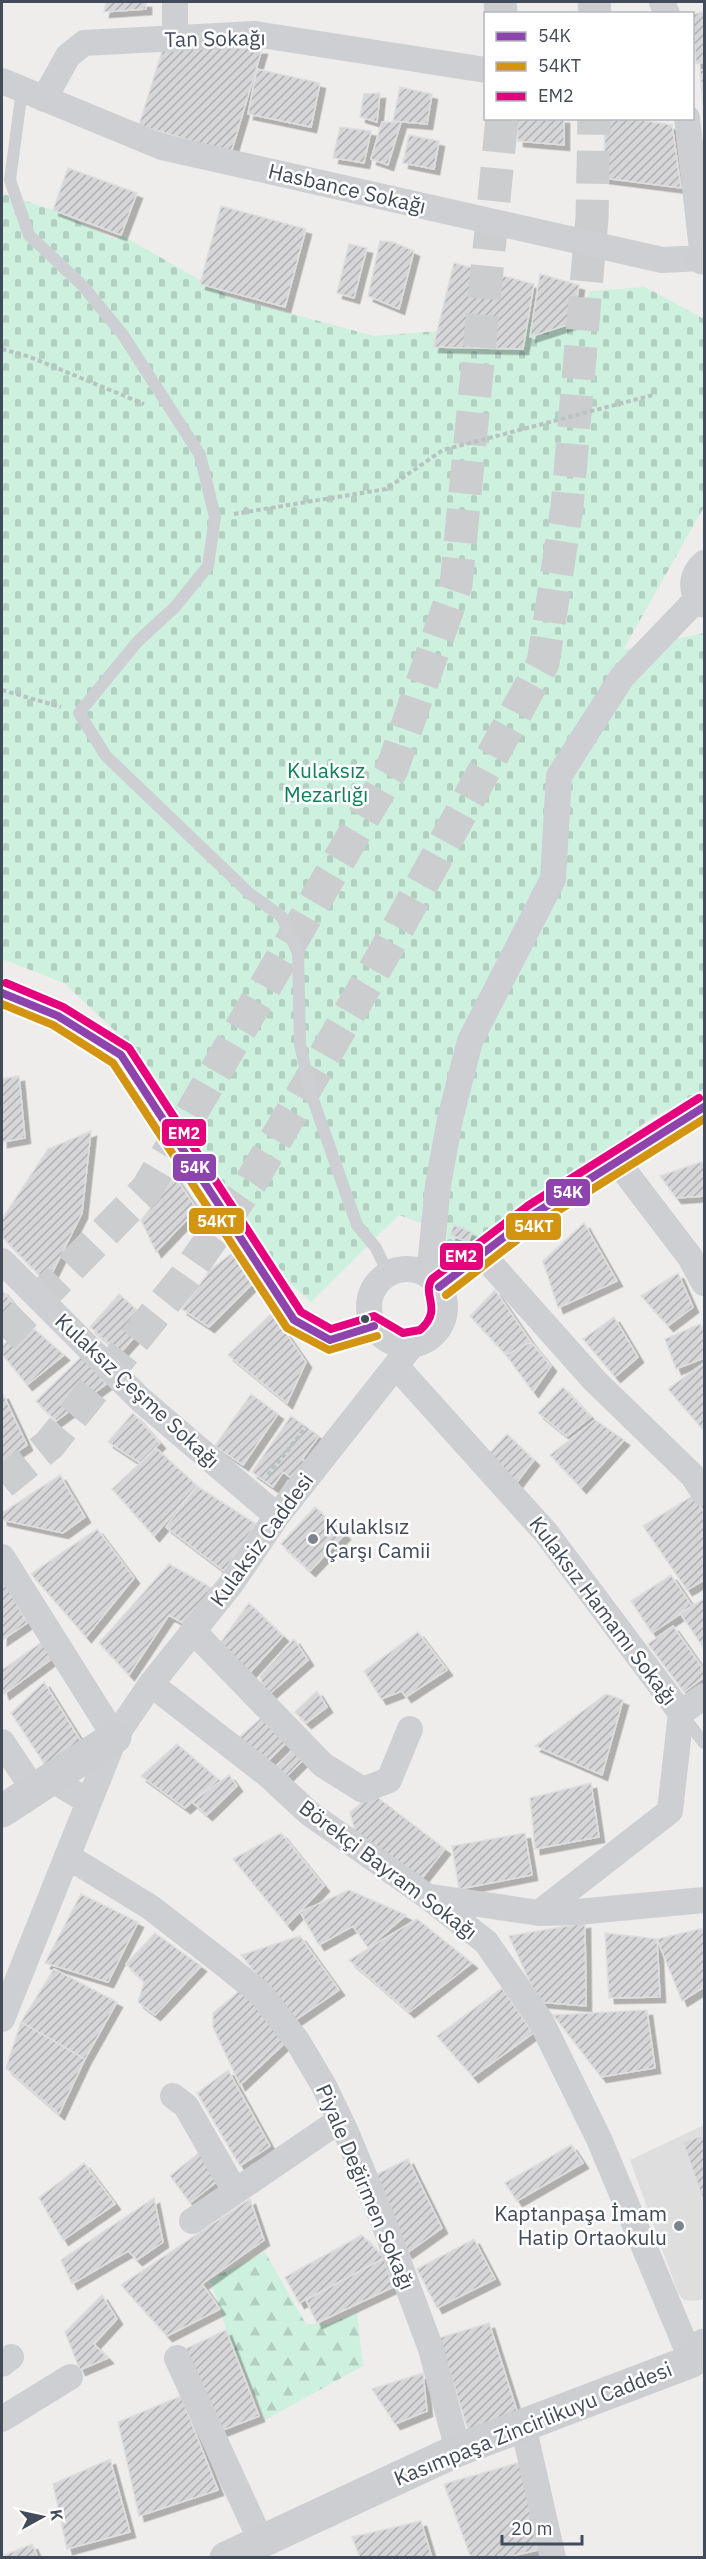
<svg xmlns="http://www.w3.org/2000/svg" width="706" height="2559" font-family="'IBM Plex Sans',sans-serif">
<style>
.education{fill:#dfdede}
.forest{fill:url(#forest-firs)}
.cemetery{fill:url(#cemetery-stones)}
.building{fill:url(#building-hatch);stroke:#dfdedf;stroke-width:1.5;filter:url(#shadow)}
.lines{fill:none;stroke-linecap:round;stroke-linejoin:round}
.primary-tunnel{stroke:#cccdcf;stroke-width:33;stroke-dasharray:33 16;stroke-linecap:butt}
.path{stroke:#b7c4c2;stroke-width:4;stroke-dasharray:4.5 3;stroke-linecap:butt}
.lane{stroke:#cdcfd2;stroke-width:12}
.street{stroke:#cdcfd2;stroke-width:26}
.secondary{stroke:#ccced2;stroke-width:33}
.bus-1-casing{stroke:#fff;stroke-width:12}
.bus-2-casing{stroke:#fff;stroke-width:12}
.bus-3-casing{stroke:#fff;stroke-width:12}
.bus-1{stroke:#8e44ad;stroke-width:8}
.bus-2{stroke:#d39412;stroke-width:8}
.bus-3{stroke:#e5007d;stroke-width:8}
.bus-dot{fill:#424b5a;stroke:#fff;stroke-width:2}
.poi-dot{fill:#7e848d;stroke:#fff;stroke-width:2}
.labels{text-anchor:middle;stroke-width:5;stroke-linejoin:round;paint-order:stroke}
.street-label{font-size:21px;fill:#424b5a;stroke:#fff}
.park-label{font-size:21px;fill:#0f8058;stroke:#fff}
.poi-label{font-size:21px;fill:#424b5a;stroke:#fff;text-anchor:start}
.line-badge{stroke:#fff;stroke-width:2}
.badge-label{font-size:16px;text-anchor:middle;font-weight:bold;fill:#fff}
</style>
<defs>
<pattern id="forest-firs" width="22" height="20" patternUnits="userSpaceOnUse" patternTransform="scale(1.5)"><rect width="22" height="20" fill="#cef0df"/><path d="M5 1l3.5 6h-7zM16 11l3.5 6h-7z" fill="#b2cfc2"/></pattern>
<pattern id="cemetery-stones" width="16" height="16" patternUnits="userSpaceOnUse" patternTransform="scale(1.5)"><rect width="16" height="16" fill="#cef0df"/><path d="M2 7V4a2 2 0 0 1 4 0v3zM10 15v-3a2 2 0 0 1 4 0v3z" fill="#b2cfc2"/></pattern>
<pattern id="building-hatch" width="6" height="6" patternUnits="userSpaceOnUse" patternTransform="scale(1.5)"><rect width="6" height="6" fill="#d6d6d8"/><path d="M-1 1l2-2M0 6l6-6M5 7l2-2" fill="none" stroke="#afb0b2"/></pattern>
<filter id="shadow"><feDropShadow dx="5.5" dy="5.5" stdDeviation="0" flood-color="#0004"/></filter>
</defs>
<rect width="100%" height="100%" fill="#eeedec"/>
<!-- education -->
<path class="education" d="M704 2125V2299L694 2301 684 2300 678 2293 630 2160Z"/>
<!-- forest -->
<path class="forest" d="M265 2252 306 2324H328L357 2313 363 2366 265 2420 228 2335 210 2279Z"/>
<!-- cemetery -->
<path class="cemetery" d="M2 193 53 210 116 240 121 235 230 297 374 336 501 326 584 309 590 291 645 287 704 319V507L623 650 704 633V1089L646 1122 474 1246 448 1253 436 1247 421 1223 399 1215 311 1302 272 1267 163 1090 130 1045 64 983 2 959Z"/>
<!-- building -->
<path class="building" d="M106 2H146V9L104 12Z
M704 11V62L696 64 692 15Z
M164 45 262 49 231 153 139 125Z
M257 69 320 83 311 127 248 114Z
M700 70H704L703 105Z
M400 87 432 94 427 124 393 121Z
M380 93 377 122 360 117 364 94Z
M517 118H564V145L518 141Z
M605 118H628L672 125 681 188 604 178Z
M382 122H401L388 165 371 159Z
M340 127 371 131 364 163 333 158Z
M409 135 439 141 434 169 403 163Z
M68 168 137 193 121 235 53 210Z
M221 206 306 229 285 307 200 284Z
M380 241 393 242 414 251 399 309 368 296Z
M349 244 367 248 354 298 337 293Z
M454 263 534 284 523 349 433 347Z
M540 274 579 285 573 323 530 337Z
M19 1076 25 1138 2 1142V1079Z
M91 1131 82 1213 47 1283 2 1237V1219L48 1149Z
M704 1161V1196L676 1198 660 1176Z
M175 1177 197 1209 156 1252 141 1220Z
M584 1223 617 1281 558 1308 543 1261Z
M454 1225 472 1232 468 1242 450 1235Z
M236 1250 254 1282 209 1327 182 1309 210 1270Z
M678 1273 693 1307 668 1326 641 1296Z
M2 1290 21 1313 2 1340Z
M495 1290 531 1342 506 1355 470 1316Z
M119 1294 149 1321 120 1353 90 1327Z
M272 1313 306 1362 287 1403 228 1355Z
M614 1317 638 1357 615 1377 583 1339Z
M26 1322 64 1355 27 1385 2 1354V1347Z
M700 1324 704 1330V1358L676 1369 665 1339Z
M531 1342 551 1366 533 1392 506 1355Z
M83 1355 106 1384 56 1421 36 1401Z
M704 1363V1431L668 1389Z
M563 1387 591 1417 567 1436 538 1413Z
M2 1394H3L27 1445 2 1462Z
M251 1394 278 1414 243 1465 215 1446Z
M133 1413 160 1443 140 1463 108 1442Z
M291 1416 319 1436 302 1459 306 1462 294 1480 283 1472 273 1487 252 1472Z
M595 1420 624 1440 581 1488 550 1455Z
M507 1434 534 1460 513 1487 486 1457Z
M156 1448 197 1486 154 1536 112 1489Z
M60 1475 85 1517 63 1533 2 1520V1513Z
M197 1486 256 1524 224 1571 166 1527Z
M694 1495 704 1513V1580L687 1590 643 1526Z
M315 1507 345 1534 310 1571 281 1544Z
M97 1529 134 1578 86 1637 31 1574Z
M169 1564 212 1588 186 1625 169 1615 129 1675 99 1643Z
M671 1575 692 1606 652 1633 631 1601Z
M2 1577 27 1623 2 1640Z
M704 1599V1649L680 1613Z
M249 1603 283 1636 242 1681 218 1646Z
M673 1626 704 1670V1677L684 1692 648 1644Z
M418 1632 447 1670 406 1697 402 1691 381 1699 364 1671Z
M294 1639 308 1660 266 1697 260 1676Z
M42 1642 57 1655 4 1694 2 1688V1670Z
M44 1682 83 1744 47 1768 11 1713Z
M317 1691 327 1707 306 1723 295 1712Z
M606 1694 623 1700 602 1775 535 1746Z
M261 1718 291 1738 263 1766 235 1741Z
M177 1744 218 1779 185 1808 141 1776Z
M294 1749 304 1759 280 1783 274 1769Z
M229 1775 237 1786 207 1815 192 1802Z
M591 1783 599 1837 535 1849 530 1798Z
M373 1794 445 1849 418 1883 356 1836 350 1812Z
M281 1833 324 1886 287 1925 233 1859Z
M525 1833 532 1875 459 1889 452 1846Z
M349 1890 406 1915 368 1948 353 1926 319 1945 300 1912Z
M81 1894 138 1922 108 1982 45 1963Z
M417 1919 472 1963 409 2012 349 1960Z
M585 1923 586 2006 539 2002 509 1936Z
M704 1928V1987L682 2001 657 1939Z
M155 1933 201 1966 155 2015 138 2002 144 1982 126 1964Z
M605 1933 657 1939 660 1997 609 1998Z
M300 1936 339 1990 294 2021 241 1955Z
M54 1969 117 2002 85 2059 21 2022Z
M243 1988 287 2041 240 2085 213 2027V2013Z
M502 1988 533 2033 473 2077 437 2036Z
M647 2010 655 2068 601 2077 553 2015Z
M21 2022 85 2059 59 2114 6 2068Z
M228 2070 270 2146 240 2166 197 2093Z
M704 2135V2203L683 2142Z
M571 2145 583 2163 517 2201 505 2183Z
M201 2151 221 2178 190 2203 170 2176Z
M408 2159 442 2228 407 2253 369 2178Z
M84 2163 115 2204 63 2240 39 2198Z
M154 2198 163 2242 137 2260 128 2251 72 2284 61 2260Z
M250 2199 264 2240 202 2284 220 2309 167 2336 121 2285Z
M362 2235 384 2258 299 2303 285 2277Z
M474 2239 495 2279 437 2308 417 2269Z
M384 2258 393 2287 317 2323 306 2300Z
M102 2295 117 2319 94 2344 108 2358 80 2370 65 2332Z
M489 2323 519 2417 469 2433 439 2338Z
M226 2330 259 2416 218 2432 181 2351Z
M423 2373 427 2411 395 2424 372 2389Z
M181 2396 218 2490 139 2516 118 2422Z
M110 2459 130 2532 67 2549 53 2484Z
M521 2462 538 2550 503 2558H471L444 2484Z
M421 2521 432 2558H360L352 2537Z
M32 2544 38 2558H2V2556Z"/>
<g class="lines">
<!-- primary-tunnel -->
<path class="primary-tunnel" d="M500 2 501 14
M594 2 595 14
M2 1337 147 1189 392 769 456 585 502 118
M2 1483 49 1445 185 1277 251 1182 382 957 543 663 567 507 592 218 594 118"/>
<!-- path -->
<path class="path" d="M2 349 30 357 144 404
M234 514 386 489 443 450 653 395
M2 690 61 707
M268 1475 306 1427"/>
<!-- lane -->
<path class="lane" d="M22 90 10 180 29 235 83 286 123 335 200 455 215 517 208 566 175 607 138 641 79 713 106 756 249 893 282 917 298 953 300 1044 310 1091 357 1225 376 1248 388 1273
M684 1717 704 1743"/>
<!-- street -->
<path class="street" d="M175 2V39
M662 2 667 14
M2 81 162 147 662 260 703 258 687 118
M44 99 68 56 84 43 255 34 486 70
M704 563C690 576 689 593 704 605
M2 993 58 1016 121 1055 294 1320 330 1340 374 1326
M616 1160 690 1257 704 1283
M480 1252 595 1381 693 1476 704 1493
M2 1261 140 1399 277 1516
M369 1307a38 38 0 1 1 76 0a38 38 0 1 1-76 0Z
M429 1276 438 1185 450 1119 470 1041 553 879 559 776 622 677 697 599
M439 1287C520 1217 613 1162 704 1107
M396 1366 547 1534 681 1713 670 1811 539 1913
M2 1557 115 1737
M193 1631 323 1765 363 1790 389 1780 410 1729
M151 1684 268 1775 309 1813 428 1897 486 1942 541 2021 599 2139 692 2361
M681 1713 704 1696
M2 1742 34 1790
M51 1779 89 1802
M67 1856 150 1907 220 1961 261 1994 298 2042 324 2086 346 2132 385 2226 431 2349 458 2450
M431 1897 539 1913 577 1912 704 1900
M2 2019 115 1737 151 1684 231 1584 277 1516 412 1345
M173 2096 186 2106 235 2191
M192 2221 340 2120
M177 2358 261 2541
M2 2364 11 2357
M2 2419 70 2377
M523 2425 553 2558"/>
<!-- secondary -->
<path class="secondary" d="M703 258H704
M2 1811 115 1737
M226 2558 458 2450 692 2361 704 2345"/>
<defs>
<path id="bus-1" d="M2 993 58 1016 121 1055 294 1320 330 1340 374 1326
M439 1287 534 1214 704 1107"/>
<path id="bus-2" d="M2 1004 53 1025 113 1063 287 1328 329 1350 377 1336
M446 1295 540 1222 704 1119"/>
<path id="bus-3" d="M6 983 63 1007 129 1048 301 1312 331 1329 374 1316 403 1333 420 1330C444 1309 421 1295 432 1279L529 1205 699 1098"/>
</defs>
<!-- bus-1 casing -->
<use href="#bus-1" class="bus-1-casing"/>
<!-- bus-2 casing -->
<use href="#bus-2" class="bus-2-casing"/>
<!-- bus-3 casing -->
<use href="#bus-3" class="bus-3-casing"/>
<!-- bus-1 -->
<use href="#bus-1" class="bus-1"/>
<!-- bus-2 -->
<use href="#bus-2" class="bus-2"/>
<!-- bus-3 -->
<use href="#bus-3" class="bus-3"/>
</g>
<!-- markers -->
<circle class="bus-dot" cx="365" cy="1319" r="5"/>
<g class="poi-dot">
<circle cx="313" cy="1539" r="6"/>
<circle cx="679" cy="2226" r="6"/>
</g>
<g class="labels">
<!-- street labels -->
<g class="street-label">
<text transform="translate(215 39) rotate(-1)" y="7">Tan Sokağı</text>
<text transform="translate(347 189) rotate(13)" y="7">Hasbance Sokağı</text>
<text transform="translate(137 1391) rotate(43)" y="7">Kulaksız Çeşme Sokağı</text>
<text transform="translate(262 1540) rotate(-54)" y="7">Kulaksiz Caddesi</text>
<text transform="translate(603 1611) rotate(53)" y="7">Kulaksız Hamamı Sokağı</text>
<text transform="translate(388 1870) rotate(37)" y="7">Börekçi Bayram Sokağı</text>
<text transform="translate(365 2187) rotate(67)" y="7">Piyale Değirmen Sokağı</text>
<text transform="translate(533 2424) rotate(-22)" y="7">Kasımpaşa Zincirlikuyu Caddesi</text>
</g>
<!-- park labels -->
<g class="park-label">
<text x="326" y="778">Kulaksız<tspan x="326" dy="24">Mezarlığı</tspan></text>
</g>
<!-- poi labels -->
<g class="poi-label">
<text x="325" y="1534">Kulaklsız<tspan x="325" dy="24">Çarşı Camii</tspan></text>
<text x="667" y="2221" text-anchor="end">Kaptanpaşa İmam<tspan x="667" dy="24">Hatip Ortaokulu</tspan></text>
</g>
</g>
<g class="line-badge">
<rect x="161" y="1118" width="46" height="29" rx="6" fill="#e5007d"/>
<rect x="172" y="1153" width="45" height="29" rx="6" fill="#8e44ad"/>
<rect x="545" y="1178" width="46" height="29" rx="6" fill="#8e44ad"/>
<rect x="188" y="1207" width="57" height="28" rx="6" fill="#d39412"/>
<rect x="505" y="1212" width="57" height="29" rx="6" fill="#d39412"/>
<rect x="439" y="1242" width="45" height="29" rx="6" fill="#e5007d"/>
</g>
<g class="badge-label">
<text x="184" y="1139">EM2</text>
<text x="195" y="1173">54K</text>
<text x="568" y="1198">54K</text>
<text x="217" y="1227">54KT</text>
<text x="534" y="1232">54KT</text>
<text x="461" y="1262">EM2</text>
</g>
<!-- border -->
<rect width="706" height="2559" fill="none" stroke="#424b5a" stroke-width="6"/>
<!-- legend -->
<rect x="484" y="12" width="210" height="108" fill="#ffffff" stroke="#b3b7bd" stroke-width="1.5"/>
<rect x="496" y="32" width="30" height="9" fill="#8e44ad" stroke="#b3b7bd" stroke-width="1.5"/>
<text x="538" y="42" font-size="18" fill="#424b5a">54K</text>
<rect x="496" y="62" width="30" height="9" fill="#d39412" stroke="#b3b7bd" stroke-width="1.5"/>
<text x="538" y="72" font-size="18" fill="#424b5a">54KT</text>
<rect x="496" y="92" width="30" height="9" fill="#e5007d" stroke="#b3b7bd" stroke-width="1.5"/>
<text x="538" y="102" font-size="18" fill="#424b5a">EM2</text>
<!-- north arrow -->
<g transform="translate(42 2517) rotate(82)" stroke="#ffffff" stroke-width="4.5" paint-order="stroke">
<path d="M0-4.5L10 22L0 15L-10 22Z" fill="#424b5a"/>
<text y="-9" font-size="16" font-weight="bold" text-anchor="middle" fill="#424b5a">K</text>
</g>
<!-- scale -->
<path d="M502 2535v9h80v-9" fill="none" stroke="#424b5a" stroke-width="3"/>
<text x="511" y="2535" font-size="18" fill="#424b5a" stroke="#ffffff" stroke-width="4.5" paint-order="stroke">20 m</text>
</svg>
